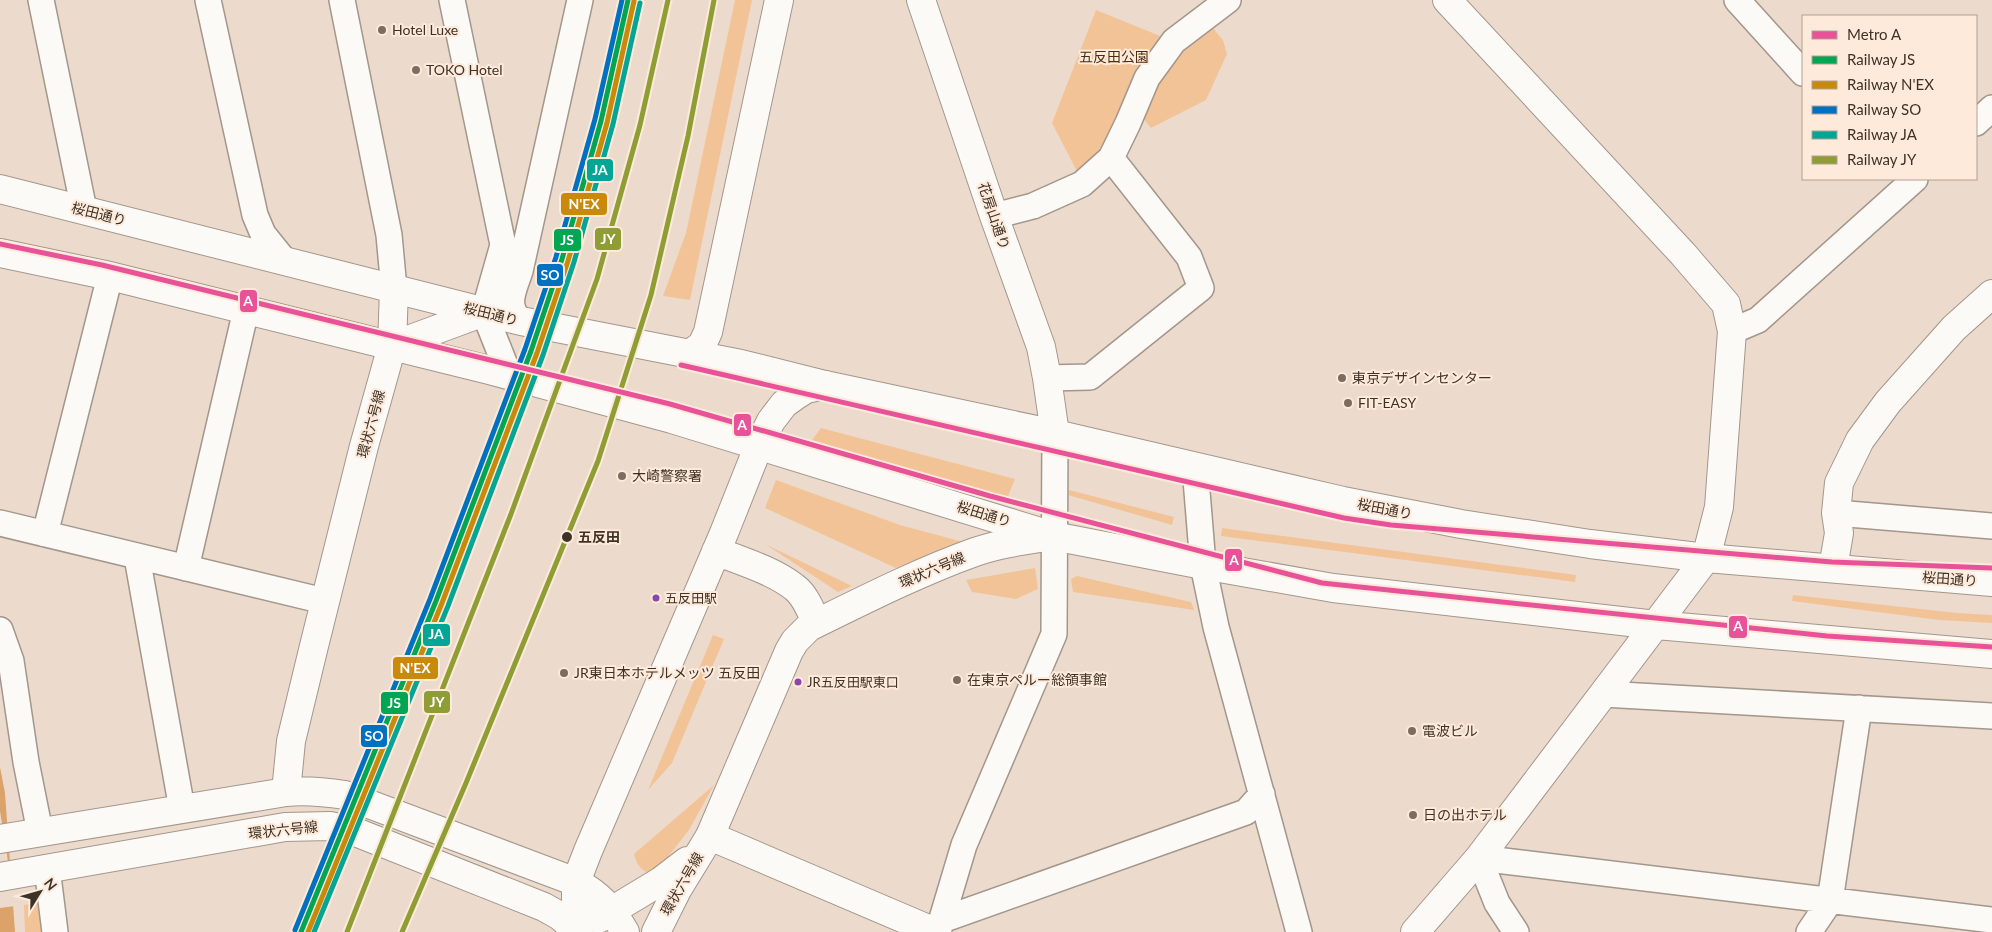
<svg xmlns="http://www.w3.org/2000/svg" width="1992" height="932" font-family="Lato,'Noto Sans JP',sans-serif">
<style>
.green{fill:#f3c398}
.water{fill:#dba269}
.pier{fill:#ecdbcc}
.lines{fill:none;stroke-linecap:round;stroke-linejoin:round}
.minor-casing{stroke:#a3968b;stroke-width:28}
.tertiary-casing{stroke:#a3968b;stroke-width:30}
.primary-casing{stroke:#a3968b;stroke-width:30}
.trunk-casing{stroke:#a3968b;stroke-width:30}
.minor{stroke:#fcfaf7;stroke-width:25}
.tertiary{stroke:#fcfaf7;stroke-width:28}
.primary{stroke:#fcfaf7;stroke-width:28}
.trunk{stroke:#fcfaf7;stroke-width:28}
.rail-1-casing{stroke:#fdeada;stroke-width:9}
.rail-2-casing{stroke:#fdeada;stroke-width:9}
.rail-3-casing{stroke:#fdeada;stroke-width:9}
.rail-4-casing{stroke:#fdeada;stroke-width:9}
.rail-5-casing{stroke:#fdeada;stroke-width:9}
.rail-1{stroke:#00a651;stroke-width:5}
.rail-2{stroke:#c9890a;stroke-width:5}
.rail-3{stroke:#0071c1;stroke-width:5}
.rail-4{stroke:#03a694;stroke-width:5}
.rail-5{stroke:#8e9d34;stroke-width:5}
.metro-1-casing{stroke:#fdeada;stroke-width:9}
.metro-1{stroke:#e85298;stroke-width:5}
.poi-dot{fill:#7b6d61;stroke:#fdeada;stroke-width:2}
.stop-dot{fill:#3e3227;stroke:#fdeada;stroke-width:2}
.bus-dot{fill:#8e44ad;stroke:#fdeada;stroke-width:2}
.labels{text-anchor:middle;stroke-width:4;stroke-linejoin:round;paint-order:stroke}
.bus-label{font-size:13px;fill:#3e3227;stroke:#fdeada;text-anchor:start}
.poi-label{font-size:14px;fill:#3e3227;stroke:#fdeada;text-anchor:start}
.park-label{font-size:14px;fill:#4c2d0e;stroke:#fdeada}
.street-label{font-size:14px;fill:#3e3227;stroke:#fdeada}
.stop-label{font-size:14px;font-weight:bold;fill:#3e3227;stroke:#fdeada;text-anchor:start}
.line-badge{stroke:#fdeada;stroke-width:2}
.badge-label{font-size:14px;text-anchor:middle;font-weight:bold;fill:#fff}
</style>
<rect width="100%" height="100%" fill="#ecdbcc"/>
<!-- green -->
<path class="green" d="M735 0H752L690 300 663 296 686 233Z
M1096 10 1170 40 1125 120 1081 179 1052 123Z
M1207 21 1223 40 1227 54 1206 100 1151 128 1138 112 1152 81Z
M821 428 1015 479 1006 501 812 440Z
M776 480 900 525 967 543 896 568 765 508Z
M1069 490 1174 517 1172 525 1068 495Z
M1222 528 1576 575 1575 582 1221 536Z
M765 544 852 586 838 592Z
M1035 568 1038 589 1016 599 972 592 966 580Z
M1077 576 1191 602 1194 610 1073 592 1071 579Z
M1793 595 1957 613 1992 615V623L1939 620 1792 601Z
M713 635 724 639 672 763 648 790Z
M714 785 689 830 653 876C641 870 637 866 634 854Z
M43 901 46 932H25L24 905Z"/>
<!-- water -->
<path class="water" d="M0 767 5 793 15 932H0Z"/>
<!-- pier -->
<path class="pier" d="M0 811 15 906 0 908Z"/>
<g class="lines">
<defs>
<path id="minor" d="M41 0 84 210
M208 0 255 215 263 234 284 260
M342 0 389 235 394 289
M452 0 503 245 484 312 509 375
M1737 0 1803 73
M1976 123 1992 108
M994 216 1033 206 1082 184 1111 158 1128 123 1147 78 1174 41 1228 0
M521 321C504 306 514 290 520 271L580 0
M1732 331 1758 320 1915 179
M1047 378 1090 377 1201 288 1189 257 1111 158
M1195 467 1203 565 1216 627 1299 932
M1836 513 1992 526
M0 523 324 601
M45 534 110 276
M137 557 182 809
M186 568 246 310
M0 630 11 661 26 762 40 832
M1603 694 1992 716
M47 868 55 932
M942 920 1246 812 1262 794
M938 932 964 845 1054 634 1055 434
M1516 932 1497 903 1479 858 1992 920
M1809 932 1830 901 1859 708"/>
<path id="tertiary" d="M921 0 994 216 1041 347 1047 378 1055 434
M690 354 702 345 708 332 779 0
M1833 568 1839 533 1836 513 1839 483 1860 440 1888 402 1954 328 1992 294
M710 836 935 932
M1415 932 1479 858 1706 558 1719 507 1732 331 1726 304 1683 254 1447 0"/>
<path id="primary" d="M716 551C741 561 772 570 794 587 805 595 811 610 816 623
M286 792 291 741 314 646 364 446 392 346 394 289
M0 839 286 792C306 790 325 792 345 795L576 882C600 895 611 908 625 932
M0 877 285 827 330 826 353 831 544 907 560 916 578 932
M598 919 661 881 687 861
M576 930V882L588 851 724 533 759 445 771 421 784 404 795 396 806 389 825 385
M656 932 677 890 710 836 789 651 795 641 809 627C862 601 919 572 975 552 1001 543 1027 540 1053 536"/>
<path id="trunk" d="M0 189 521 321 741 364 825 385 1055 434 1343 501 1461 524 1590 544 1706 558 1992 582
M0 253 110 276 489 370 672 419 1053 536 1203 565 1333 588 1656 625 1992 654
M392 346 484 312"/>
</defs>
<!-- minor casing -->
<use href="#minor" class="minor-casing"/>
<!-- tertiary casing -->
<use href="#tertiary" class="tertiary-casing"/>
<!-- primary casing -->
<use href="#primary" class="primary-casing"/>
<!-- trunk casing -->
<use href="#trunk" class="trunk-casing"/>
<!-- minor -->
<use href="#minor" class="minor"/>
<!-- tertiary -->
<use href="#tertiary" class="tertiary"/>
<!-- primary -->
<use href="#primary" class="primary"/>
<!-- trunk -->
<use href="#trunk" class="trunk"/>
<defs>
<path id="rail-1" d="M301 932 436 601 531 351 562 259 601 121 628 0"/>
<path id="rail-2" d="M308 932 442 603 537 353 568 261 607 123 634 1"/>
<path id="rail-3" d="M295 930 430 599 525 349 556 257 595 119 622 0"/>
<path id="rail-4" d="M314 932 448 606 543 355 574 262 613 124 640 3"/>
<path id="rail-5" d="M347 932 511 514 597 279 640 125 668 0
M402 932 466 783 598 461 651 295 688 136 714 0"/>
</defs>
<!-- rail-1 casing -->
<use href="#rail-1" class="rail-1-casing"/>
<!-- rail-2 casing -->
<use href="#rail-2" class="rail-2-casing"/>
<!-- rail-3 casing -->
<use href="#rail-3" class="rail-3-casing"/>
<!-- rail-4 casing -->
<use href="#rail-4" class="rail-4-casing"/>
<!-- rail-5 casing -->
<use href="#rail-5" class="rail-5-casing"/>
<!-- rail-1 -->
<use href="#rail-1" class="rail-1"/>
<!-- rail-2 -->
<use href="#rail-2" class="rail-2"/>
<!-- rail-3 -->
<use href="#rail-3" class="rail-3"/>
<!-- rail-4 -->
<use href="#rail-4" class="rail-4"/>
<!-- rail-5 -->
<use href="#rail-5" class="rail-5"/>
<defs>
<path id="metro-1" d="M0 244 102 265 670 404 990 496 1322 583 1827 636 1992 647
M681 365 1344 518 1391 525 1832 562 1992 568"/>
</defs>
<!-- metro-1 casing -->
<use href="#metro-1" class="metro-1-casing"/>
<!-- metro-1 -->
<use href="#metro-1" class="metro-1"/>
</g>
<!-- markers -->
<g class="poi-dot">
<circle cx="382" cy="30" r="5"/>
<circle cx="416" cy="70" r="5"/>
<circle cx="1342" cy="378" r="5"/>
<circle cx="1348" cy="403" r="5"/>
<circle cx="622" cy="476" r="5"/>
<circle cx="564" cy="673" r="5"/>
<circle cx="957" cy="680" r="5"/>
<circle cx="1412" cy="731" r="5"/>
<circle cx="1413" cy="815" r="5"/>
</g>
<circle class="stop-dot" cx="567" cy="537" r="6"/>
<g class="bus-dot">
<circle cx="656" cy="598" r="4.5"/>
<circle cx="798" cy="682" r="4.5"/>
</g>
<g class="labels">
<!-- bus labels -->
<g class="bus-label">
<text x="665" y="603">五反田駅</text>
<text x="807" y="687">JR五反田駅東口</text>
</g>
<!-- poi labels -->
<g class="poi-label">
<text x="392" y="35">Hotel Luxe</text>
<text x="426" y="75">TOKO Hotel</text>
<text x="1352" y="383">東京デザインセンター</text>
<text x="1358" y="408">FIT-EASY</text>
<text x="632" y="481">大崎警察署</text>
<text x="574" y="678">JR東日本ホテルメッツ 五反田</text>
<text x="967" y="685">在東京ペルー総領事館</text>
<text x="1422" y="736">電波ビル</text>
<text x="1423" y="820">日の出ホテル</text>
</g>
<!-- park labels -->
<g class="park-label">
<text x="1114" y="62">五反田公園</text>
</g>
<!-- street labels -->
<g class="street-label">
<text transform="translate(99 214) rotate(14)" y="5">桜田通り</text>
<text transform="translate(994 216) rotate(71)" y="5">花房山通り</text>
<text transform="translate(491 314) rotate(14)" y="5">桜田通り</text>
<text transform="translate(371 424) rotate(-75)" y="5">環状六号線</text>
<text transform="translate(1385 509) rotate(11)" y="5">桜田通り</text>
<text transform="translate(984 514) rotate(17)" y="5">桜田通り</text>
<text transform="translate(932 570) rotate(-23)" y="5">環状六号線</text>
<text transform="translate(1950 579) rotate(4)" y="5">桜田通り</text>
<text transform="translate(283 830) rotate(-6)" y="5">環状六号線</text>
<text transform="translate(682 884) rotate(-60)" y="5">環状六号線</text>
</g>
<!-- stop labels -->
<g class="stop-label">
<text x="578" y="542">五反田</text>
</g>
</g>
<g class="line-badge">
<rect x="586" y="158" width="28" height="24" rx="5" fill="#03a694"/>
<rect x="560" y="192" width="48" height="24" rx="5" fill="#c9890a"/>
<rect x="594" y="227" width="28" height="24" rx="5" fill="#8e9d34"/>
<rect x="553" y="228" width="29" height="24" rx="5" fill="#00a651"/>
<rect x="536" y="263" width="28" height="24" rx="5" fill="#0071c1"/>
<rect x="239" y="289" width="19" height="24" rx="5" fill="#e85298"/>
<rect x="733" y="413" width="19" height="24" rx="5" fill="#e85298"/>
<rect x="1224" y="548" width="19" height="24" rx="5" fill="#e85298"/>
<rect x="1728" y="615" width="20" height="24" rx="5" fill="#e85298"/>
<rect x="422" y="623" width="29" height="24" rx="5" fill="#03a694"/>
<rect x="392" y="656" width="47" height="24" rx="5" fill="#c9890a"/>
<rect x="423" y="690" width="28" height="24" rx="5" fill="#8e9d34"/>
<rect x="380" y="691" width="29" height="24" rx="5" fill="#00a651"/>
<rect x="360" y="724" width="28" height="24" rx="5" fill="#0071c1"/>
</g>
<g class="badge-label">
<text x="600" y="175">JA</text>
<text x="584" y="209">N'EX</text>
<text x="608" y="244">JY</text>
<text x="567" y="245">JS</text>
<text x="550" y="280">SO</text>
<text x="248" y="306">A</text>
<text x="742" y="430">A</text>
<text x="1234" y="565">A</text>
<text x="1738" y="631">A</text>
<text x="436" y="639">JA</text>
<text x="415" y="673">N'EX</text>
<text x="437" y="707">JY</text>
<text x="394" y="708">JS</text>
<text x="374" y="741">SO</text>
</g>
<!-- legend -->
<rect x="1802" y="15" width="175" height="165" fill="#fdeada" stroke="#b1a092"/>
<rect x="1812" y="31" width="25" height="8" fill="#e85298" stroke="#b1a092"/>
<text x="1847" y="40" font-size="15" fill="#3e3227">Metro A</text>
<rect x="1812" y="56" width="25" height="8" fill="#00a651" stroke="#b1a092"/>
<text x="1847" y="65" font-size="15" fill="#3e3227">Railway JS</text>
<rect x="1812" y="81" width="25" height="8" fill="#c9890a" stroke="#b1a092"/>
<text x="1847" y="90" font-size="15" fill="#3e3227">Railway N'EX</text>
<rect x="1812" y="106" width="25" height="8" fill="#0071c1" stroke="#b1a092"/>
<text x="1847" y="115" font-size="15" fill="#3e3227">Railway SO</text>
<rect x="1812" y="131" width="25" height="8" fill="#03a694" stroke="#b1a092"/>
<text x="1847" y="140" font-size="15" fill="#3e3227">Railway JA</text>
<rect x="1812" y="156" width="25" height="8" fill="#8e9d34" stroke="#b1a092"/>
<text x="1847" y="165" font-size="15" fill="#3e3227">Railway JY</text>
<!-- north arrow -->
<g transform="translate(40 892) rotate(53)" stroke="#fdeada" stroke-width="4" paint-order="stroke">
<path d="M0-4L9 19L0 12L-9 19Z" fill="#3e3227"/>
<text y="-8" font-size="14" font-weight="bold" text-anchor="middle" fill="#3e3227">N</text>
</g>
</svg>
